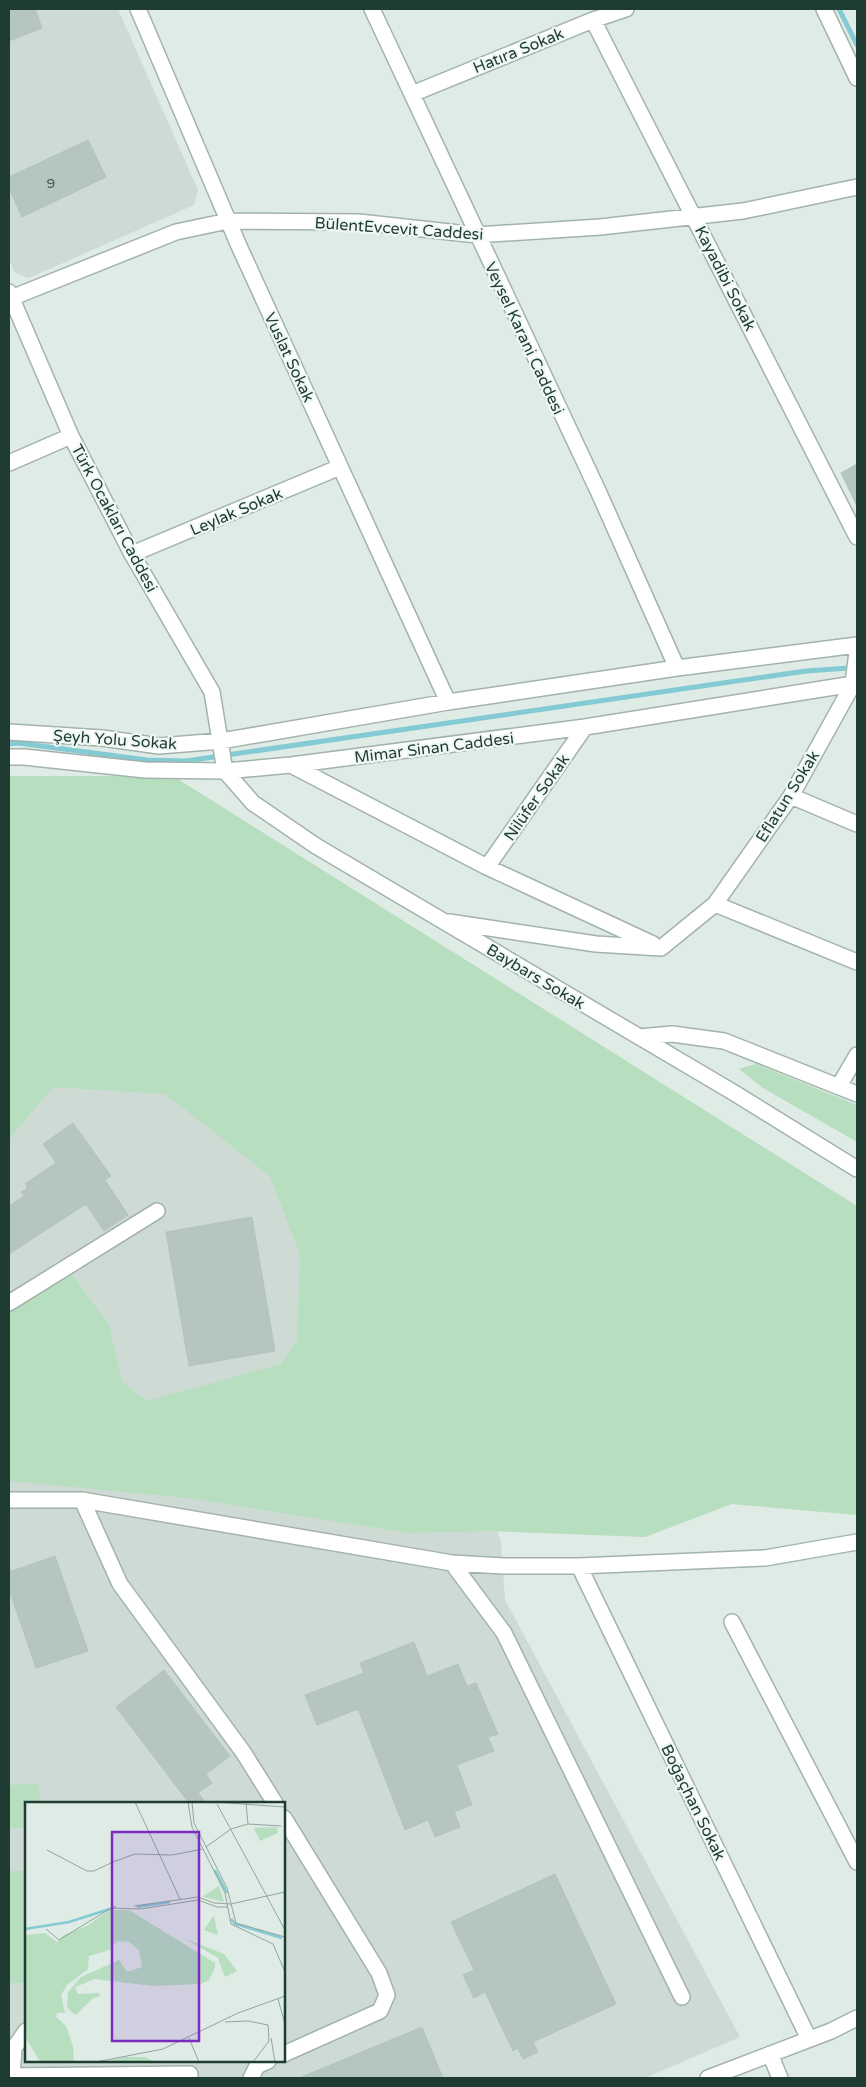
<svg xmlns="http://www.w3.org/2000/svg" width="866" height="2087" font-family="'Varela Round',sans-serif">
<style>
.built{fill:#cddbd4;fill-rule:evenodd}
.green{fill:#b6debf}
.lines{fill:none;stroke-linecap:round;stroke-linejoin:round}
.stream{stroke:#83cad4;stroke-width:5}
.building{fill:#b4c6be;stroke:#b1c5bc}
.minor-casing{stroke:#a2b3ac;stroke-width:18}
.minor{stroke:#fff;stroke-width:15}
.labels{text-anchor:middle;stroke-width:4.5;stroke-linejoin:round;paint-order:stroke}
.number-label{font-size:14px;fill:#445e56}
.street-label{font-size:16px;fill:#1f3c33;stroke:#eff8f3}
.inset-river{fill:none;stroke:#83cad4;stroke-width:2.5}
.inset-road{fill:none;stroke:#92a59e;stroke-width:1}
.view{fill:#7b2cbf;fill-opacity:0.15;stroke:#7b2cbf;stroke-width:2.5}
.inset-edge{fill:none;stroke:#1f3c33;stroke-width:2.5}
</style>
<rect width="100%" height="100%" fill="#dfebe5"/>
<!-- built -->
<path class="built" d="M9 9H118L198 190 194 205 29 278 15 273 9 260Z
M268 992 501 1541 505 1600 740 2037 645 2078H9V1037ZM26 1803H284V2061H26Z"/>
<!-- green -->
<path class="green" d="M9 776H173L857 1206V1515L732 1504 645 1537 488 1531 409 1533 188 1498 9 1481V1313L72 1275 109 1325 122 1382 147 1401 281 1364 297 1341 300 1255 270 1176 165 1094 53 1087 9 1139Z
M756 1064 857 1105V1142L763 1088 739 1069Z
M39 1784 40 1803H26V1828H9V1785Z
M9 1871H26V1983H9Z"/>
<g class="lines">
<!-- stream -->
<path class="stream" d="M839 9 857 45
M9 744 18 743 147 760 186 761 806 671 849 668 853 669"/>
</g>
<!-- building -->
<path class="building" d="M9 9H35L42 28 9 41Z
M88 140 106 177 22 217 9 188V177Z
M857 464V506L841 473Z
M73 1123 111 1176 105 1180 128 1215 104 1231 86 1204 9 1254V1206L24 1196 21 1192 27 1189 26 1183 56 1163 43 1144Z
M252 1217 275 1351 189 1366 166 1232Z
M55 1556 88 1651 36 1668 9 1589V1572Z
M414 1642 427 1676 458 1664 467 1686 476 1683 498 1734 488 1737 494 1751 457 1765 472 1805 454 1812 460 1827 435 1837 428 1820 405 1830 358 1709 317 1725 305 1695 364 1673 360 1663Z
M164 1670 230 1756 206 1774 212 1783 198 1793 206 1803H189L116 1707Z
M555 1874 616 2004 533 2042 538 2052 523 2059 518 2048 513 2051 485 1992 474 1998 463 1975 474 1970 451 1922Z
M422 2027 443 2078H299Z"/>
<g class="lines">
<defs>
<path id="minor" d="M138 9 239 246 448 702
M372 9 599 493 677 668
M824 9 857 78
M593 20 857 537
M412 94 593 20 626 9
M9 292 71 436 132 554 212 692 225 771
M11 298 176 232 228 221 359 222 477 235 600 227 743 211 857 187
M9 463 71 436
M132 554 340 467
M9 732 102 738 159 746 221 741 448 702 677 668 857 645
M9 757H24L145 770 225 771 291 765 585 727 853 684 857 685
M291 765 487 867 653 944
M225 771 253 803 316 846 731 1091 857 1169
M791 796 857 824
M487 867 585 727
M715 904 791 796 853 684 857 652
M449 922 596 944 661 948 715 904 857 962
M639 1037 672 1034 724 1041 857 1094
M839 1086 857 1055
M9 1303 157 1211
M9 1500H82L452 1563 504 1633 682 1997
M82 1500 120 1584 243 1752 275 1803
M452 1563 503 1566H579L765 1558 857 1542
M579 1566 809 2039
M732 1622 857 1862
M284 1818 379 1973 387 1995 380 2011 284 2054
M770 2054 780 2078
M9 2076 190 2074
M12 2076 14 2048 26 2031
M251 2078 257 2066 268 2061
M708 2078 831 2031 857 2018"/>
</defs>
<!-- minor casing -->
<use href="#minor" class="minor-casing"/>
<!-- minor -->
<use href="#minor" class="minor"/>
</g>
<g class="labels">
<!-- number labels -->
<g class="number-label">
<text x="51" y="188">9</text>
</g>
<!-- street labels -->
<g class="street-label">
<text transform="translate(518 50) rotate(-22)" y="6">Hatıra Sokak</text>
<text transform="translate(399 228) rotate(4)" y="6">BülentEvcevit Caddesi</text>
<text transform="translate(726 278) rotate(63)" y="6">Kayadibi Sokak</text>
<text transform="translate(525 338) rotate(65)" y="6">Veysel Karani Caddesi</text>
<text transform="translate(290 357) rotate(65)" y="6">Vuslat Sokak</text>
<text transform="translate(236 511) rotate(-23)" y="6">Leylak Sokak</text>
<text transform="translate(115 518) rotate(62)" y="6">Türk Ocakları Caddesi</text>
<text transform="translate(115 739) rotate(4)" y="6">Şeyh Yolu Sokak</text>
<text transform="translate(434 747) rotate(-7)" y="6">Mimar Sinan Caddesi</text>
<text transform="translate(787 796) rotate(-58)" y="6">Eflatun Sokak</text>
<text transform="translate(536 797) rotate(-55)" y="6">Nilüfer Sokak</text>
<text transform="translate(536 976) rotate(31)" y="6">Baybars Sokak</text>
<text transform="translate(694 1802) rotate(64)" y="6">Boğaçhan Sokak</text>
</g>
</g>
<!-- overview -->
<g transform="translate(25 1802)">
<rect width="260" height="260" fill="#dfebe5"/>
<path d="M252 25 253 31 235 39 229 26ZM194 84 199 100 178 95V94ZM84 108H104L190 161V165L184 178 176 182 128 184 70 177 50 185 53 192 74 191 75 194 68 196 51 213 48 211 42 205 43 190 56 175 94 158 102 170 117 165 114 148 104 140 92 139 85 148 64 154 63 167 42 183 36 193 40 211H32L31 215 41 224 48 244 49 260H15L0 234V133L20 131 32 140 39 133 62 124ZM189 113V114L193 133 179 128ZM161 137 199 152 212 169 200 175 193 156ZM100 255H120L131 260H78Z" fill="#b6debf"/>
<path class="inset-river" d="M190 68 202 91M112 105 145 100M206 117 210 122 257 136M0 127 44 120 91 105"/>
<path class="inset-road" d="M110 0 155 97M163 0 167 25 200 91 206 122 248 142 260 170M167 0 169 21 202 86 211 121 260 135M189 0 260 5M221 0 223 22M192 2 260 128M181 45 206 27 223 22 256 24M22 48 62 69H69L88 60M88 60 110 52 147 53 178 47M109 104 173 95 189 101 206 102 260 90M21 127 34 138 86 106 116 107 173 98 192 105H203M253 197 260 222M200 220 223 219 243 223 244 239 228 260M164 236 174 260M246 236 250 260M71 260 138 247 213 211 260 194"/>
<path class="view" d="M87 30H174V239H87Z"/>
<rect width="260" height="260" class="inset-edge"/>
</g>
<!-- border -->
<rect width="866" height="2087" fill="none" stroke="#1f3c33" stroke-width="20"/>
</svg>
